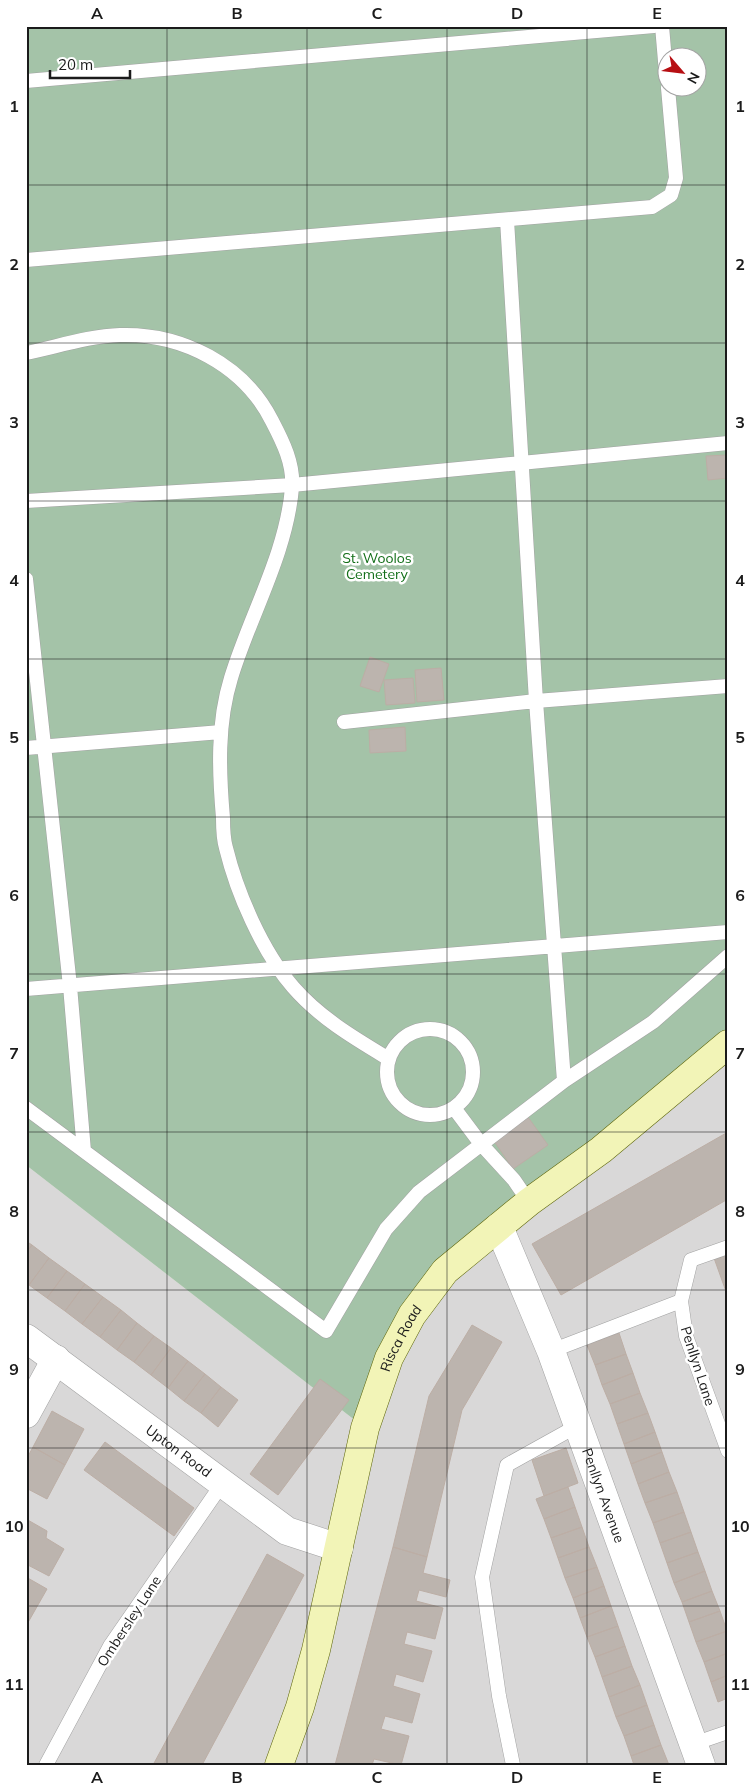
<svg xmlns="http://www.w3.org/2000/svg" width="754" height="1791" font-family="Mulish,sans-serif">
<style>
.residential{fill:#d9d8d8}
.cemetery{fill:#a4c3a8;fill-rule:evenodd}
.building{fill:#bcb4ae;stroke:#bcaea5}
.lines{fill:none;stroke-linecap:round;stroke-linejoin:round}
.lane-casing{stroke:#a2a2a2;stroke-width:15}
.street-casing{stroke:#a2a2a2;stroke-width:29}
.secondary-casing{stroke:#5f670d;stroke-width:29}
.lane{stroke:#fff;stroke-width:14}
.street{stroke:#fff;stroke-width:28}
.secondary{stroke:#f2f4b7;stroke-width:28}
.grid{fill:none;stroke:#1b1b1b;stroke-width:1;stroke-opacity:0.55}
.labels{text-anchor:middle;stroke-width:5;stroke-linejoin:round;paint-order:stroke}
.park-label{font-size:14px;fill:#136f19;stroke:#fff}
.street-label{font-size:14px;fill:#1b1b1b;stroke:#fff}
.neatline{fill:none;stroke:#1b1b1b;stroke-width:2}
.grid-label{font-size:16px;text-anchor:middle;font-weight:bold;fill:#1b1b1b}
</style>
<rect width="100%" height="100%" fill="#ece8e1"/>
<!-- residential -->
<path class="residential" d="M728 1044V1765H26V1165L365 1428 412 1315Z"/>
<!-- cemetery -->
<path class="cemetery" d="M26 26H728V1044L445 1271 365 1428 26 1165ZM666 58H696V88H666Z"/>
<!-- building -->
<path class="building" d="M728 455V478L708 480 706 456Z
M370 657 389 664 379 692 360 686Z
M441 668 444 700 417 702 415 670Z
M413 678 415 703 386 705 384 680Z
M405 727 406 751 370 753 369 730Z
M528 1117 548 1145 513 1169 494 1141Z
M728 1132V1199L561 1295 532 1244Z
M26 1241 32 1245 26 1253Z
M32 1245 49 1258 29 1285 26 1283V1253Z
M728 1253V1297L714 1258Z
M49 1258 67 1271 47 1298 29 1285Z
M67 1271 85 1284 65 1311 47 1298Z
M85 1284 103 1297 82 1324 65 1311Z
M103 1297 121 1310 100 1337 82 1324Z
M121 1310 137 1323 117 1350 100 1337Z
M137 1323 154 1336 134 1362 117 1350Z
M472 1325 502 1342 462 1410 427 1557 393 1547 429 1396Z
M619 1333 626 1354 595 1365 587 1345Z
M154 1336 171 1348 151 1375 134 1362Z
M171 1348 188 1361 168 1388 151 1375Z
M626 1354 633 1373 602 1385 595 1365Z
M188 1361 205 1374 184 1401 168 1388Z
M633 1373 640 1393 610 1404 602 1385Z
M205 1374 221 1387 201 1413 184 1401Z
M320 1379 349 1400 278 1495 250 1474Z
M221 1387 238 1400 218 1427 201 1413Z
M640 1393 648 1413 617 1424 610 1404Z
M52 1411 84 1429 65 1465 33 1447Z
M648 1413 655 1432 624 1444 617 1424Z
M655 1432 662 1452 631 1464 624 1444Z
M105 1442 194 1508 174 1536 84 1470Z
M33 1447 65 1465 47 1499 26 1488V1460Z
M566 1448 578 1483 544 1496 532 1460Z
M662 1452 669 1472 638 1484 631 1464Z
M669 1472 677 1492 645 1503 638 1484Z
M568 1487 575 1507 544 1519 536 1499Z
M677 1492 684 1512 653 1523 645 1503Z
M575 1507 582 1527 551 1538 544 1519Z
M684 1512 691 1532 660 1543 653 1523Z
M26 1519 47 1531 46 1538 64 1549 49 1576 26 1564Z
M582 1527 589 1547 558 1558 551 1538Z
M691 1532 698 1552 667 1563 660 1543Z
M393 1547 427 1557 423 1573 450 1580 446 1597 419 1590 416 1601 443 1608 435 1639 407 1632 404 1644 432 1651 423 1682 396 1674 393 1686 420 1694 412 1723 385 1716 381 1729 409 1736 401 1765 374 1759 372 1765H335Z
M589 1547 597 1567 565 1578 558 1558Z
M698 1552 705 1571 674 1583 667 1563Z
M267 1554 304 1575 202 1765H153Z
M597 1567 604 1586 573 1598 565 1578Z
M705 1571 712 1591 682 1602 674 1583Z
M26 1577 47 1589 26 1626Z
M604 1586 611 1606 580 1618 573 1598Z
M712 1591 720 1611 689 1622 682 1602Z
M611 1606 618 1626 587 1637 580 1618Z
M720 1611 727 1631 696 1642 689 1622Z
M618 1626 625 1646 595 1657 587 1637Z
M727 1631 728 1653 704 1662 696 1642Z
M625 1646 632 1666 602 1677 595 1657Z
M728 1653V1675L711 1682 704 1662Z
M632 1666 640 1685 609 1697 602 1677Z
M728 1675V1698L718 1702 711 1682Z
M640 1685 647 1705 616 1717 609 1697Z
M647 1705 654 1725 624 1736 616 1717Z
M654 1725 661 1745 631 1756 624 1736Z
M661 1745 669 1765H634L631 1756Z"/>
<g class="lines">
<defs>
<path id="lane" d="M662 26 666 73
M26 81 654 26
M26 260 652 207 671 195 676 178 668 88
M26 353C56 347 89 336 120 335 182 333 244 365 272 421 283 442 294 464 292 488 286 555 250 615 231 678 217 723 219 772 223 818 223 828 223 838 226 848 237 893 262 951 293 987 320 1018 354 1038 389 1059
M26 501 292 485 728 443
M26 579 70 986 84 1151
M344 722 536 701 507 220
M26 748 221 732
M26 989 728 932
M387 1072a43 43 0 1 1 86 0a43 43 0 1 1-86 0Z
M564 1081 536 701 728 686
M26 1108 326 1331 386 1229 419 1192 564 1081 653 1022 728 956
M454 1108 481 1144 514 1180 529 1202
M728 1247 691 1260 681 1301 686 1336 728 1451
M551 1351 681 1301
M693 1744 728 1732
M46 1765 110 1646 222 1484
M513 1765 499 1696 482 1577 507 1465 577 1426"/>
<g id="street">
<path id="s1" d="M499 1227 551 1351 701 1765"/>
<path id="s2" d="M26 1338 287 1531 339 1548"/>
<path d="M26 1414 56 1359"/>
</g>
<g id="secondary">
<path id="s3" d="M279 1765 300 1707 316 1650 365 1428 389 1358 412 1315 445 1271 529 1202 601 1150 728 1044"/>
</g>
</defs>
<!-- lane casing -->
<use href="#lane" class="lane-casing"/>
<!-- street casing -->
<use href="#street" class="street-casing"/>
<!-- secondary casing -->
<use href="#secondary" class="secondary-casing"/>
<!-- lane -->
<use href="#lane" class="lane"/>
<!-- street -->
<use href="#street" class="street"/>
<!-- secondary -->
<use href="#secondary" class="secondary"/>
</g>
<!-- grid -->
<path class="grid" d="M167 26V1765M307 26V1765M447 26V1765M587 26V1765M26 185H728M26 343H728M26 501H728M26 659H728M26 817H728M26 974H728M26 1132H728M26 1290H728M26 1448H728M26 1606H728"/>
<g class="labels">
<!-- park labels -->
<g class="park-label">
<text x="377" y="563">St. Woolos<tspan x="377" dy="16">Cemetery</tspan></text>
</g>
<!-- street labels -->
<g class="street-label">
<text dy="5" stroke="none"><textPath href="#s3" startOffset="445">Risca Road</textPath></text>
<text transform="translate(698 1366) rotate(72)" y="5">Penllyn Lane</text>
<text dy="5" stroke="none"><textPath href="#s2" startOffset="190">Upton Road</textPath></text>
<text dy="5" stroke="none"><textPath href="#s1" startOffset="288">Penllyn Avenue</textPath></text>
<text transform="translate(129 1621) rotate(-57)" y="5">Ombersley Lane</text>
</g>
</g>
<!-- border -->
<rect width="754" height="1791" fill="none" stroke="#ffffff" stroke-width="55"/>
<!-- north arrow -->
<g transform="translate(682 72) rotate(118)"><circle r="24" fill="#ffffff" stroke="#a4a4a4"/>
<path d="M0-4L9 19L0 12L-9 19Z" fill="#b70f13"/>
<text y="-8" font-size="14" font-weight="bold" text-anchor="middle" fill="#1b1b1b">N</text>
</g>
<!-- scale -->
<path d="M50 70v8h80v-8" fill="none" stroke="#1b1b1b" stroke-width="2.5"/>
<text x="58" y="70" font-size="15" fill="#1b1b1b" stroke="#ffffff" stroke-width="4" paint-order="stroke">20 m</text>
<rect x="28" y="28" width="698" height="1736" class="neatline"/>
<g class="grid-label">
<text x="97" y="19">A</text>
<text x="237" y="19">B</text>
<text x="377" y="19">C</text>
<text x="517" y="19">D</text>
<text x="657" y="19">E</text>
<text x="14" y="112">1</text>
<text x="740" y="112">1</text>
<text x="14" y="270">2</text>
<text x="740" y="270">2</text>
<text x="14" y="428">3</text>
<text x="740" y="428">3</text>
<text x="14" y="586">4</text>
<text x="740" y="586">4</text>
<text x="14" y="743">5</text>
<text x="740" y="743">5</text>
<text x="14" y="901">6</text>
<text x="740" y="901">6</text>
<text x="14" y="1059">7</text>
<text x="740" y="1059">7</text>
<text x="14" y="1217">8</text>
<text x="740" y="1217">8</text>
<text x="14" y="1375">9</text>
<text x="740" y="1375">9</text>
<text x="14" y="1532">10</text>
<text x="740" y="1532">10</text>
<text x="14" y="1690">11</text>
<text x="740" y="1690">11</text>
<text x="97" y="1783">A</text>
<text x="237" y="1783">B</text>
<text x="377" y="1783">C</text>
<text x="517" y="1783">D</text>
<text x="657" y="1783">E</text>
</g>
</svg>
